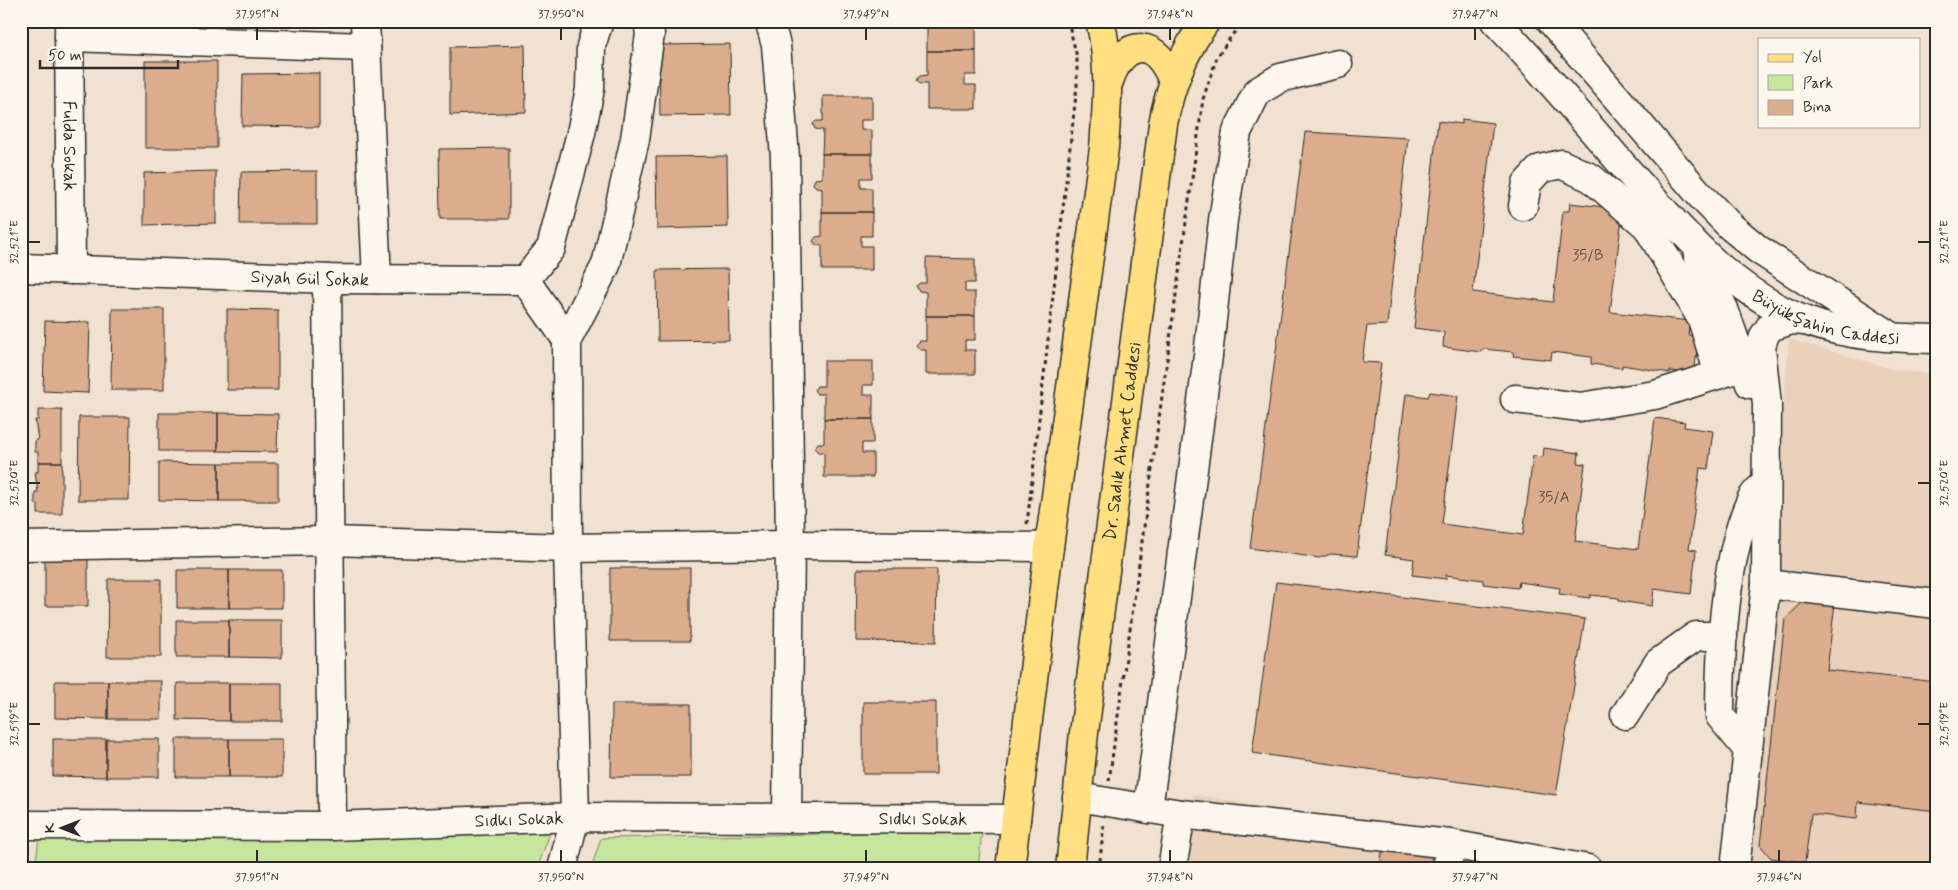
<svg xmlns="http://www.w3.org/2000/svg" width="1958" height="890" font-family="Mynerve,sans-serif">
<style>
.built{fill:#ead1bc}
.green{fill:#c6e59d;stroke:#788864}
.building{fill:#dbad8d;stroke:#2b2b2b}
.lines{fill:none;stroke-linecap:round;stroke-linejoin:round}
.minor-casing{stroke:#2b2b2b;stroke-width:31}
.major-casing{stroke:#2b2b2b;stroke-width:31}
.path{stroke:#2b2b2b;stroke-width:3;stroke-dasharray:4 4;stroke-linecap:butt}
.minor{stroke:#fbf7ec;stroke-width:28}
.major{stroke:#ffdf80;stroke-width:28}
.ticks{fill:none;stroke:#2b2b2b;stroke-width:2}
.labels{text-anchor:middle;stroke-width:4;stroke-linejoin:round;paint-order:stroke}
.number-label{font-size:15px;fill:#574c44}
.street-label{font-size:18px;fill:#2b2b2b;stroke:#fbf7ec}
.neatline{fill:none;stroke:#2b2b2b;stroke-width:2}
.ticks-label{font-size:12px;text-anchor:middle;fill:#2b2b2b}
</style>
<rect width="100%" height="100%" fill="#f1e1d0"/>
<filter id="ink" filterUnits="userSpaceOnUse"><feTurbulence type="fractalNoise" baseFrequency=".02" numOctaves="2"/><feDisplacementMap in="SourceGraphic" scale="10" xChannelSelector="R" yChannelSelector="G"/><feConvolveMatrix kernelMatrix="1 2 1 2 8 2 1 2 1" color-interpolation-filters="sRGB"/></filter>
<g filter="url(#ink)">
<!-- built -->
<path class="built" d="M1789 339 1899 371 1937 374V869H1744Z
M1193 794 1597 869H1181Z"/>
<!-- green -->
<path class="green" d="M982 831 978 869H591L601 838Z
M550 833 537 869H35L39 837Z"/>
<!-- building -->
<path class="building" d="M965 21V27H976V51H927V27L920 26 917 21Z
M730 44 731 115 660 116 659 45Z
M525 45 526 112 450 115V47Z
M927 51H976V75H965V85H976V109H927V84H920L917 80 920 76 927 75Z
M145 61H217V148H145Z
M319 73V127L242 126 243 74Z
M823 96H872V120H861V130H872V154H822L823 130 815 129 813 124 816 121H823Z
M1462 119 1493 123 1473 292 1553 302 1563 211H1569L1570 203 1613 208 1612 216 1622 217 1610 312 1690 321 1688 335 1699 336 1694 374 1670 371V373L1622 365V368L1591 364V357L1552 352 1551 360 1513 356 1514 352 1482 349 1481 352 1443 347 1444 332 1414 328 1438 121 1462 124Z
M1305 132 1408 138 1387 325 1367 326 1362 362 1381 363 1357 556 1331 554 1319 558 1250 548Z
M509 148V219H440L439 149Z
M822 154H872V178H861V188H872V212H822V188L816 187 813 184 815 179 822 178Z
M727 156 728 227 657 229 656 157Z
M216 171V223L144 225V173Z
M317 171V224H240L241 172Z
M21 204H25V251H21Z
M822 212H872V236H861V246H872V270H822V245H816L813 241 816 237 822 236Z
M926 258 975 259V283H965V292H975V316H926V292L919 291 916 286 920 283H926Z
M728 269 729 340 658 341 657 270Z
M112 309H164V390H111Z
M227 309 278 310V390H227Z
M926 316H975V340H965V350H975V374H926V350H920L916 345 920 341H926Z
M45 321 90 322 88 393 43 391Z
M824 361H873V385H863V395H873V419H824V394H817L814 390 817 386H824Z
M1430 392 1458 396 1442 524 1523 535 1533 456 1543 457 1544 448 1579 453 1578 463 1585 464 1575 541 1638 549 1655 418 1685 422 1684 427 1713 431 1708 469 1700 468 1689 549 1696 550 1691 594 1654 589 1652 606 1619 601V598L1590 595V598L1559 594 1560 588 1519 582 1518 588 1483 584V580L1446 575V579L1412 575 1414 559 1385 555 1406 394 1428 397Z
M38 410H62V462H38V452H35V440H38L35 420H38Z
M159 413H218V451H159Z
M218 413 278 414 277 452 218 451Z
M79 417H130L129 500H78Z
M824 419H873V443H862V453H873V477H824V452H818L814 448 818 443H824Z
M38 462H62V514H38V504H35V492H38L35 472H38Z
M159 462 219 463V501L159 500Z
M219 463H278V501H219Z
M45 550H88V606H45Z
M610 568H690V641H610Z
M857 569H937L936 642 856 641Z
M177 570H229V608H177Z
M229 570H282V608H229Z
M108 579H161V657H107Z
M1276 582 1585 619 1556 795 1252 753Z
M1805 600 1835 603 1827 670 1937 682V869H1930L1937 811 1858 802 1857 819 1811 814 1805 862 1771 858 1760 845 1785 619Z
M176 620H229V657H176Z
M229 620H282V658L229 657Z
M55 681H108V719L55 718Z
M108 681H161V719H108Z
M177 683H229V721L177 720Z
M229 683H282V721H229Z
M863 702H936V774H863Z
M612 704H691V777H611Z
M53 739H106V777L53 776Z
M106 739H159V777H106Z
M176 739H229V777H176Z
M229 739H282V777H229Z
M1383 845 1433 850 1430 869H1380Z
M1457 853 1504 858 1503 869H1455Z"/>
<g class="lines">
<defs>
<g id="minor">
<path id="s1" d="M69 21 71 270"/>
<path d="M365 21 377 279"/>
<path d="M769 21 776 45 785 157 790 545 787 818"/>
<path id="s2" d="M1495 21C1544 72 1589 127 1636 180 1686 236 1734 293 1806 321 1849 337 1892 338 1937 339"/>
<path d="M1551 21 1700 195 1730 226 1759 250 1891 336"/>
<path d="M69 37 366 47"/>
<path d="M1523 206 1527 183 1540 169 1561 164 1591 178 1647 226 1702 319 1719 374"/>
<path d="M1698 258 1724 309 1750 384"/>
<path id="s3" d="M21 268 332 279 525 280 567 340"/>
<path d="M327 279 332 826"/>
<path d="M525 280 551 248 581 133 590 89 591 46 599 21"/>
<path d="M1515 399 1580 407 1655 395 1745 366"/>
<path d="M21 546 329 541 568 548 790 545 1049 547"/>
<path d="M1766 584 1937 604"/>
<path d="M1625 715 1658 663 1696 636H1723"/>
<path d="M1748 750 1720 716C1720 651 1724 559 1751 500 1754 493 1761 488 1766 483"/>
<path d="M1077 797 1181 814 1450 844 1447 869"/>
<path d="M1148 809 1208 356 1223 220 1237 132 1257 92 1280 78 1338 64"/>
<path id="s4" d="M21 825 332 826 575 817 1016 819"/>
<path d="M1450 844 1588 869"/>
<path d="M562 869 575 817 568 548 567 340 606 265 635 139 650 34 648 21"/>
<path d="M1172 869 1181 814"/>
<path d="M1735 869 1766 584 1767 405 1761 348 1764 336 1770 327 1792 320 1805 321"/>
</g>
<g id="major">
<path d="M1109 81C1124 36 1158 38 1173 82"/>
<path d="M1010 869 1049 547 1104 148C1107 104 1111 64 1100 21"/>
<path id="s5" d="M1070 869 1084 733 1163 124C1170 86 1183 52 1206 21"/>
</g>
</defs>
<!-- minor casing -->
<use href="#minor" class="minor-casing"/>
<!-- major casing -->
<use href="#major" class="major-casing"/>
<!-- path -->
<path class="path" d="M1170 21 1179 23
M1027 524 1077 86V57L1068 21
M1109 781 1203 99 1217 57 1242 21
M1099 869 1104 824"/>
<!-- minor -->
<use href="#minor" class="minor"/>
<!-- major -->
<use href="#major" class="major"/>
</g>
</g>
<!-- ticks -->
<path class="ticks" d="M257 28V40M561 28V40M866 28V40M1170 28V40M1475 28V40M28 242H40M1918 242H1930M28 483H40M1918 483H1930M28 724H40M1918 724H1930M257 850V862M561 850V862M866 850V862M1170 850V862M1475 850V862M1779 850V862"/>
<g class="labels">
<!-- number labels -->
<g class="number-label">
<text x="1588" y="260">35/B</text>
<text x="1554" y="502">35/A</text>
</g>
<!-- street labels -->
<g class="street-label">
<text dy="6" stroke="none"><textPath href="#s1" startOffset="125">Fulda Sokak</textPath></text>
<text dy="6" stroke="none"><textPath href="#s3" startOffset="289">Siyah Gül Sokak</textPath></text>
<text dy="6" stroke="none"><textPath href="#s2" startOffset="454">Büyükşahin Caddesi</textPath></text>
<text dy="6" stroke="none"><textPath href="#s5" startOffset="431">Dr. Sadık Ahmet Caddesi</textPath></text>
<text dy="6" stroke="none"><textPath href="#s4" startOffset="902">Sıdkı Sokak</textPath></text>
<text dy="6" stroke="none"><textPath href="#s4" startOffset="498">Sıdkı Sokak</textPath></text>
</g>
</g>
<!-- margin -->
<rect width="1958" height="890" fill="none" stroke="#fbf7ec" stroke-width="55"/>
<!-- legend -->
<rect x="1758" y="38" width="162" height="90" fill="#fbf7ec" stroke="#a8a59f"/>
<rect x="1768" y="54" width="25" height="8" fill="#ffdf80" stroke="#a8a59f"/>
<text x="1803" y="62" font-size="15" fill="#2b2b2b">Yol</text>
<rect x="1768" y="75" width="25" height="15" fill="#c6e59d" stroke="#a8a59f"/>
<text x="1803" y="88" font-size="15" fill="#2b2b2b">Park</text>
<rect x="1768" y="100" width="25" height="15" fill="#dbad8d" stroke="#a8a59f"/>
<text x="1803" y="112" font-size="15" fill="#2b2b2b">Bina</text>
<!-- north arrow -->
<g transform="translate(62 828) rotate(270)" stroke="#fbf7ec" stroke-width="4" paint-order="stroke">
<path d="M0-4L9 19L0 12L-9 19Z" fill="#2b2b2b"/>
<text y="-8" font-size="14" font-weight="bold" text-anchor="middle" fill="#2b2b2b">K</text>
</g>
<!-- scale -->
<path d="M40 60v8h138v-8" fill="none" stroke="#2b2b2b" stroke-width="2.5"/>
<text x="48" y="60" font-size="15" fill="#2b2b2b" stroke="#fbf7ec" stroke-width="4" paint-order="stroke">50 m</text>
<rect x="28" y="28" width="1902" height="834" class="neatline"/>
<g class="ticks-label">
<text x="257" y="18">37.951°N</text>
<text x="561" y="18">37.950°N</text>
<text x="866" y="18">37.949°N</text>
<text x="1170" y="18">37.948°N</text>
<text x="1475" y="18">37.947°N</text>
<text transform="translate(1944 242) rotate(-90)" y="4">32.521°E</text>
<text transform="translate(14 242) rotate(-90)" y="4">32.521°E</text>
<text transform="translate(1944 483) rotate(-90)" y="4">32.520°E</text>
<text transform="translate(14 483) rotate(-90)" y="4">32.520°E</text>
<text transform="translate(1944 724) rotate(-90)" y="4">32.519°E</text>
<text transform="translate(14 724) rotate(-90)" y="4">32.519°E</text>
<text x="257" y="881">37.951°N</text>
<text x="561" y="881">37.950°N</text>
<text x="866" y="881">37.949°N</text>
<text x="1170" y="881">37.948°N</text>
<text x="1475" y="881">37.947°N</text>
<text x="1779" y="881">37.946°N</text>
</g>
</svg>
